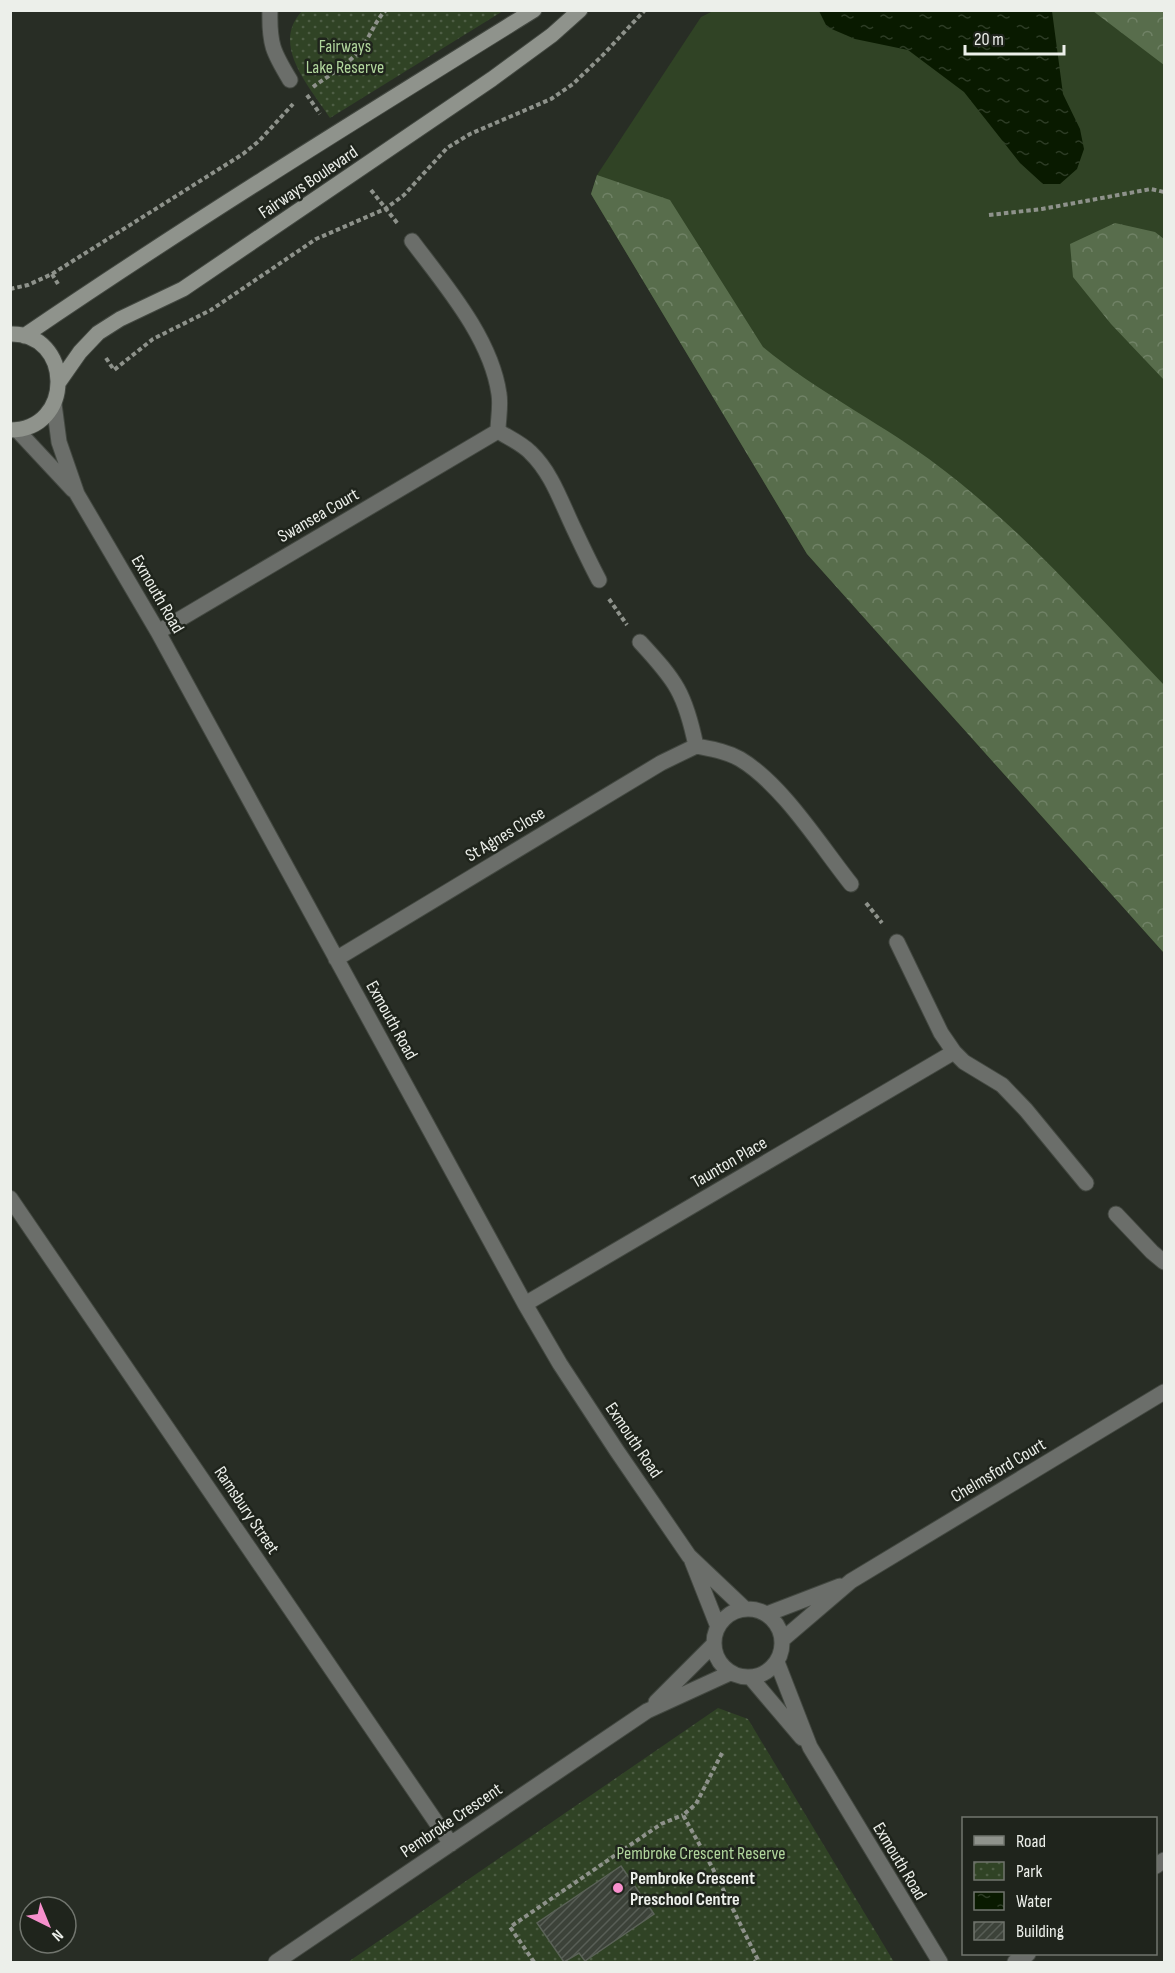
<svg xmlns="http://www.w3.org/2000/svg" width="1175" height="1973" font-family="'Sofia Sans Condensed',sans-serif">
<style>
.grass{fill:#304325}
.forest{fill:url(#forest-crowns)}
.park{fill:url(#park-dots)}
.water{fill:url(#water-ripples)}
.building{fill:url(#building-hatch);stroke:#5b6258;stroke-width:1.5}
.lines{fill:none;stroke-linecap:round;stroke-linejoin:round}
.street-casing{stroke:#434841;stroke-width:17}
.secondary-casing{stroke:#434841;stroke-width:17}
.path{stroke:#8e928b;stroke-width:4;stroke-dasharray:4.5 3;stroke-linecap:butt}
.street{stroke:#6b6e6a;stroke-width:15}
.secondary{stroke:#8f938c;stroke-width:15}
.poi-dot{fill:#f790cd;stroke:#1f241c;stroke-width:2}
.labels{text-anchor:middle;stroke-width:5;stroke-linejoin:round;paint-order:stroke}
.park-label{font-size:18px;fill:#b0d59c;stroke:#1f241c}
.street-label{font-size:18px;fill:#ecefea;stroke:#1f241c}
.poi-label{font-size:18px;font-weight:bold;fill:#ecefea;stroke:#1f241c;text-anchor:start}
</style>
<defs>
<pattern id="forest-crowns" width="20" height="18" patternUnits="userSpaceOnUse" patternTransform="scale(1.5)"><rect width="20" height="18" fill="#586d4c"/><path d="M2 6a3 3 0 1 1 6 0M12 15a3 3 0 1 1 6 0" fill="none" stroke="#708266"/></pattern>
<pattern id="park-dots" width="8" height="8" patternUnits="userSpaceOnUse" patternTransform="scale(1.5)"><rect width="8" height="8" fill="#304325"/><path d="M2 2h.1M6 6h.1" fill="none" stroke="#4e5e45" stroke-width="1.8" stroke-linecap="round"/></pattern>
<pattern id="water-ripples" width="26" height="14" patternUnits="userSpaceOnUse" patternTransform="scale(1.5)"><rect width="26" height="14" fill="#091a00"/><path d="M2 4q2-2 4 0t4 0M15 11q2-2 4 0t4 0" fill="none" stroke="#2d3c25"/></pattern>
<pattern id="building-hatch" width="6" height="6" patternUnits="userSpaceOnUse" patternTransform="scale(1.5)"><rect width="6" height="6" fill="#3c4239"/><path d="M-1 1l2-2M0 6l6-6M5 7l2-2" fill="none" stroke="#585e56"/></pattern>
</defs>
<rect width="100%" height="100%" fill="#282d25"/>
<!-- grass -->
<path class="grass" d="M713 11H1164V953L807 554 591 194 597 175 701 17Z"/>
<!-- forest -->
<path class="forest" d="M1093 11H1164V65Z
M597 175 670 200 763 347C815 390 875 420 929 459 1017 523 1089 607 1164 685V953L807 554 591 194Z
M1115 223 1155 232 1164 239V380L1111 324 1073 277 1070 244Z"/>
<!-- park -->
<path class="park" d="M302 11V10L503 11 330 118C310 87 270 45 302 11Z
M718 1708 748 1719 894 1962H348Z"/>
<!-- water -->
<path class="water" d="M819 11H1052L1063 94 1080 129 1084 149 1077 169 1060 184H1043L1020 163 964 92 908 50 855 39 827 27Z"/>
<!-- building -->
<path class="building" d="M621 1866 654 1914 585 1961 579 1953 564 1962 537 1923Z"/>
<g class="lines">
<defs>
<path id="street" d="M270 10C269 44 273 52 290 80
M412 241C445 285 491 338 499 394 501 406 498 420 498 431 509 438 521 443 530 452 552 473 561 502 574 529 582 546 590 563 599 580
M54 404 59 442 77 494 158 632 525 1304 560 1364 617 1451 689 1556 745 1609
M17 430 73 490
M158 632 498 431
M640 642C676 681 685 693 696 746 711 749 726 751 740 759 782 784 820 845 851 884
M897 942 941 1033 954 1052 964 1062 1002 1085 1026 1110 1086 1183
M336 959 661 763 696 746
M10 1198 451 1844
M1116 1214 1152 1252 1164 1262
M525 1304 954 1052
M692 1561 718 1627
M714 1643a34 34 0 1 1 68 0a34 34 0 1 1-68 0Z
M767 1614 840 1586
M782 1640 851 1581 1164 1392
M777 1662 810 1747 940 1962
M751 1678 802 1738
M656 1702 714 1644
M1156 1866 1164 1860
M276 1962 647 1711 730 1673
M1015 1962 1028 1954"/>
<path id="secondary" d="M10 334C73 332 75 430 10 430
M24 336C191 222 363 116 534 10
M59 382 80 352 98 333 120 319 183 289 492 79 552 35 580 10"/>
</defs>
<!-- street casing -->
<use href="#street" class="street-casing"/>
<!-- secondary casing -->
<use href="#secondary" class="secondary-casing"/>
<!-- path -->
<path class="path" d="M313 87C329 75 350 64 362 47 371 35 375 21 386 10
M307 95 320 114
M371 190 398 224
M989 215 1042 209 1151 189 1164 192
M52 274 58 284
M10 289 28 285 52 274 243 154 259 141 293 104
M106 358 114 370 153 339 211 310 316 239 385 209 404 195 447 148 470 134 551 99 573 84 602 56 645 10
M609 599 627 625
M866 903 882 923
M722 1753 696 1804 683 1815 712 1867 758 1960 754 1962
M534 1962 510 1927 661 1824 683 1815"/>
<!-- street -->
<use href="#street" class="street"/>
<!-- secondary -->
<use href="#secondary" class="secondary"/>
</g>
<!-- markers -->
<circle class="poi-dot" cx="618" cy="1888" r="6"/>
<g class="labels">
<!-- park labels -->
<g class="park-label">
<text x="345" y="52">Fairways<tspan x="345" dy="21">Lake Reserve</tspan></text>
<text x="701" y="1859">Pembroke Crescent Reserve</text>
</g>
<!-- street labels -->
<g class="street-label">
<text transform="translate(308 182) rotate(-34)" y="6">Fairways Boulevard</text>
<text transform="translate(318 515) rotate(-30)" y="6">Swansea Court</text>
<text transform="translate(158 594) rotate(60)" y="6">Exmouth Road</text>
<text transform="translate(505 834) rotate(-31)" y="6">St Agnes Close</text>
<text transform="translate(392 1020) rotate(61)" y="6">Exmouth Road</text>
<text transform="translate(729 1162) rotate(-30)" y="6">Taunton Place</text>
<text transform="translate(634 1440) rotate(56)" y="6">Exmouth Road</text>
<text transform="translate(998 1470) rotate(-31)" y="6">Chelmsford Court</text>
<text transform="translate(247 1510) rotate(56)" y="6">Ramsbury Street</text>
<text transform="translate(451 1820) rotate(-34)" y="6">Pembroke Crescent</text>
<text transform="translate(900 1861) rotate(59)" y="6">Exmouth Road</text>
</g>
<!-- poi labels -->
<g class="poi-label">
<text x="630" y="1884">Pembroke Crescent<tspan x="630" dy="21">Preschool Centre</tspan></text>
</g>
</g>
<!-- border -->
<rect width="1175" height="1973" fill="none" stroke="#ecefea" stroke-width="24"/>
<!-- legend -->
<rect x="962" y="1817" width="195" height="138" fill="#1f241c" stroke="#71756e" stroke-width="1.5"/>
<rect x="974" y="1836" width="30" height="9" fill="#8f938c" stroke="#71756e" stroke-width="1.5"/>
<text x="1016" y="1847" font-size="18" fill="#ecefea">Road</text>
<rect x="974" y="1862" width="30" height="18" fill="url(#park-dots)" stroke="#71756e" stroke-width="1.5"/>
<text x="1016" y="1877" font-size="18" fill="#ecefea">Park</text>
<rect x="974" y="1892" width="30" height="18" fill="url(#water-ripples)" stroke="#71756e" stroke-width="1.5"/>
<text x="1016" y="1907" font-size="18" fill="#ecefea">Water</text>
<rect x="974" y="1922" width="30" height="18" fill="url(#building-hatch)" stroke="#71756e" stroke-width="1.5"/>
<text x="1016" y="1937" font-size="18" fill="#ecefea">Building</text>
<!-- north arrow -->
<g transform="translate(48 1925) rotate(137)"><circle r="28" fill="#1f241c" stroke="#71756e" stroke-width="1.5"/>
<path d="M0-4.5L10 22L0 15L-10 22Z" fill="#f790cd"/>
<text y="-9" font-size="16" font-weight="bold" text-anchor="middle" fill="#ecefea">N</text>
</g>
<!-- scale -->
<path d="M965 45v9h99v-9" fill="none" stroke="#ecefea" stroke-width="3"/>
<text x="974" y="45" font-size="18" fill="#ecefea" stroke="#1f241c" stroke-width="4.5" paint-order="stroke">20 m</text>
</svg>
